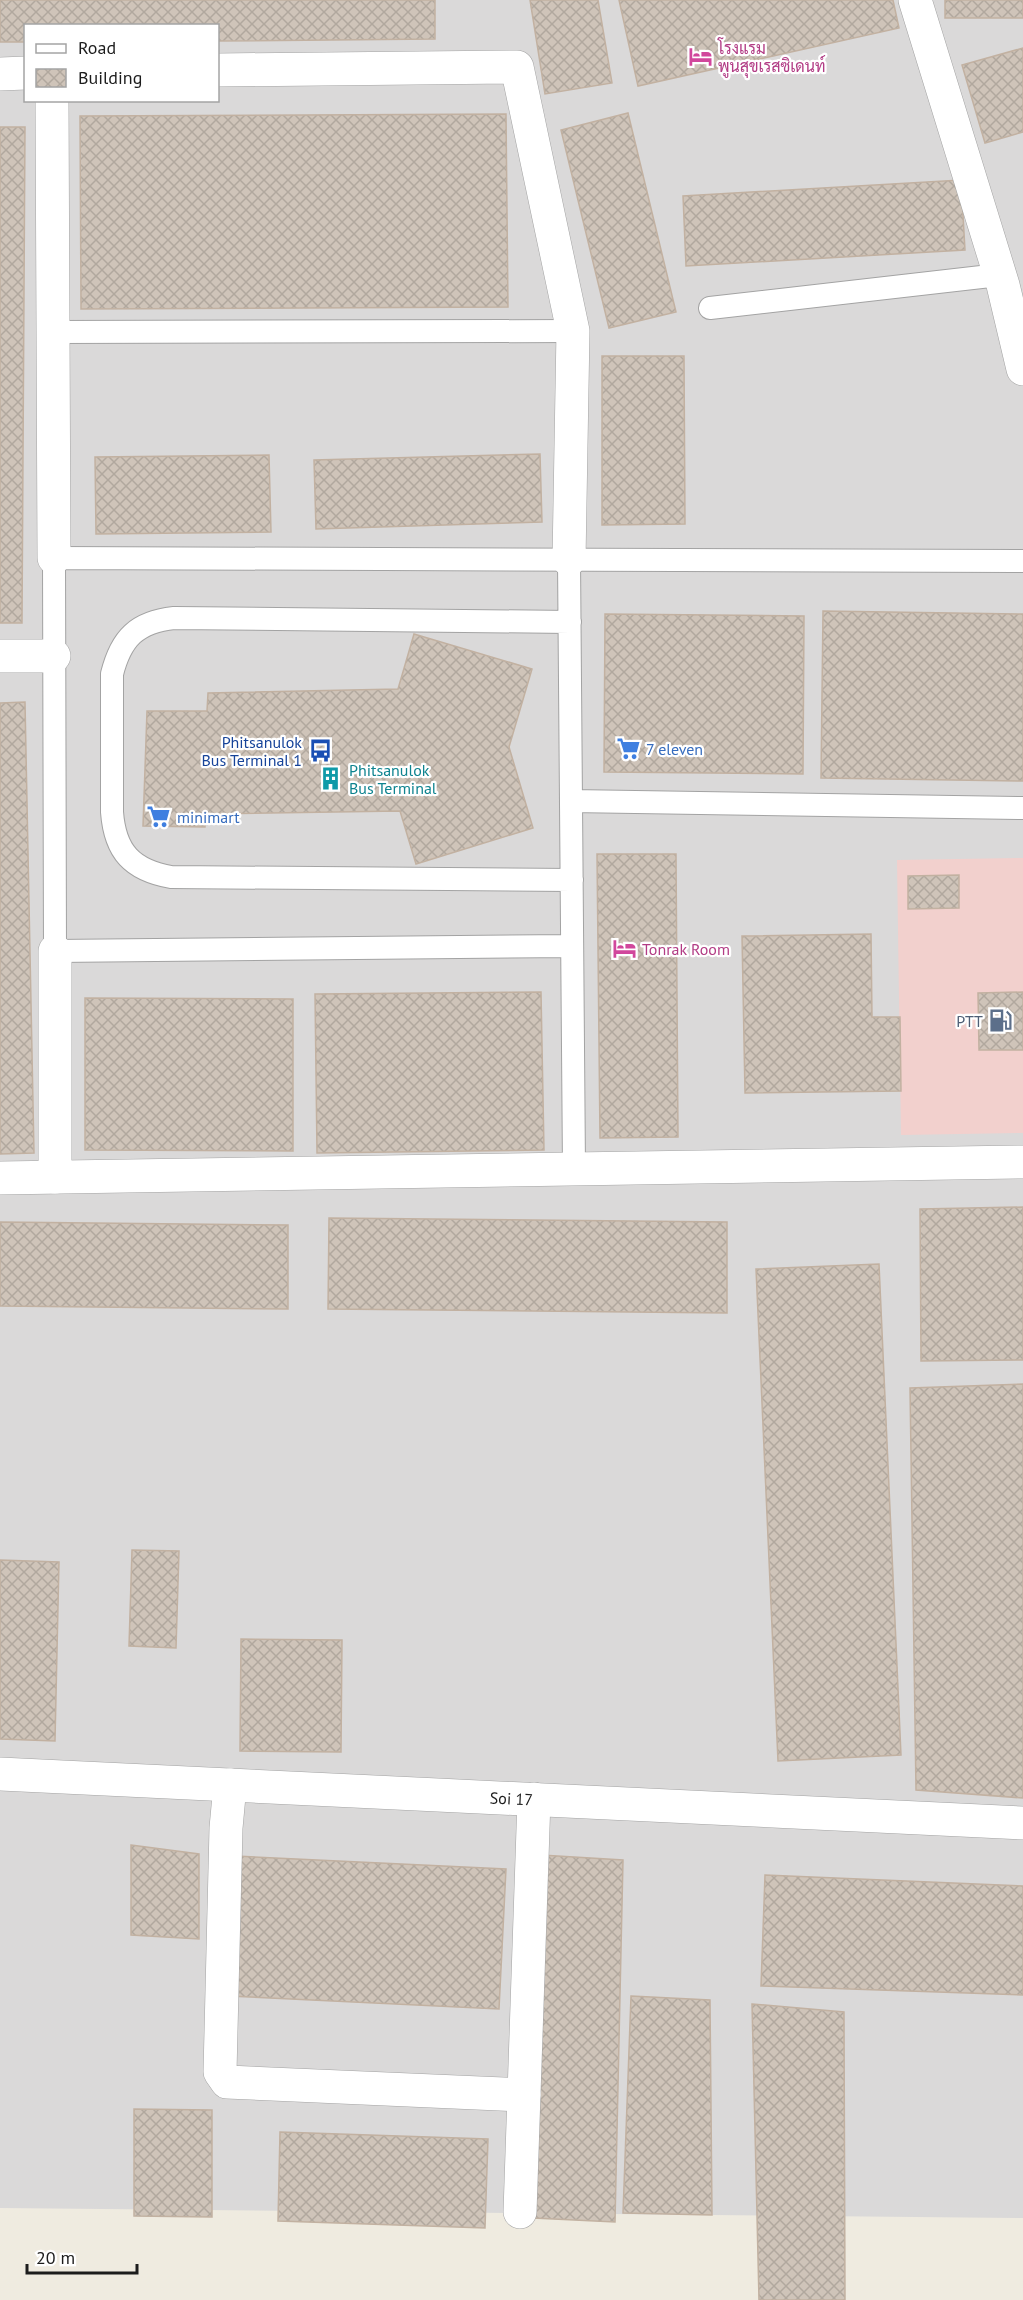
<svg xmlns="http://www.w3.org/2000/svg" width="1023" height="2300" font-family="'PT Sans',Sarabun,sans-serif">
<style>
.residential{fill:#dad9d9;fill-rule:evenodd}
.commercial{fill:#f2d0cd}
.building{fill:url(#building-cross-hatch);stroke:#c2b1a1;stroke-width:1.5}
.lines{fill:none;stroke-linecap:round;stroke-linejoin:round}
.lane-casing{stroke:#a3a3a3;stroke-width:24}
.street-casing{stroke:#a3a3a3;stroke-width:34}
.lane{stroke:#fff;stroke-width:22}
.street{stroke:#fff;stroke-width:33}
.labels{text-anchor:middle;stroke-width:4.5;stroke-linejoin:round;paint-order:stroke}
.hotel-label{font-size:16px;fill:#b23c85;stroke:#fff;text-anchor:start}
.transit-label{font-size:16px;fill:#164399;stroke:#fff;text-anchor:end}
.shop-label{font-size:16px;fill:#366cbe;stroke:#fff;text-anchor:start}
.culture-label{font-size:16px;fill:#0d838f;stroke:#fff;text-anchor:start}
.service-label{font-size:16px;fill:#4e5e75;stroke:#fff;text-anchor:end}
.street-label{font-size:16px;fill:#1c1c1c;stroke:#fff}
</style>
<defs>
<pattern id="building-cross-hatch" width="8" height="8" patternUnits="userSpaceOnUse" patternTransform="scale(1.5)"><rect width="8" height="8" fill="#cfc4b9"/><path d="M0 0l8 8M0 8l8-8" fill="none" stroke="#b1a89e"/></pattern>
</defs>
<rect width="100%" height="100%" fill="#efebe0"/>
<!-- residential -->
<path class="residential" d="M0 0H1023V2218L0 2208ZM26 26H218V100H26Z"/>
<!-- commercial -->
<path class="commercial" d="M1023 858V1133L901 1135 897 860Z"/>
<!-- building -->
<path class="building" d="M0 0H435V39L218 41V26H26V42H0Z
M530 0H598L612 83 545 94Z
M619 0H893L899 28 638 86Z
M945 0H1023V18H945Z
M1023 48V132L985 143 962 65Z
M628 113 676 312 609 328 561 130Z
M506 114 508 307 81 309 80 116Z
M0 127H25L22 623H0Z
M961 180 965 250 686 266 683 196Z
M602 356H684L685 524 602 525Z
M540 454 542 522 316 529 314 460Z
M269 455 271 532 96 534 95 457Z
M823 611 1023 614V781L821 778Z
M605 614 804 616 803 774 604 772Z
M414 634 532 669 509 747 533 828 416 864 400 811 206 814 205 827 143 826 147 711H207L208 693 398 689Z
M25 702 34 1153 0 1154V703Z
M597 854H676L678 1137 600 1138Z
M959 875V908L908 909V876Z
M871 934 872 1017H900L901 1091 745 1093 742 936Z
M541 992 544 1150 317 1153 315 994Z
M1023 992V1050H979L978 993Z
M85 998 293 999V1151L85 1150Z
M1023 1207V1360L921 1361 920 1209Z
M329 1218 727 1222V1313L328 1309Z
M0 1222 288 1225V1309L0 1306Z
M879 1264 901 1755 778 1761 756 1269Z
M1023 1384V1798L916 1790 910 1388Z
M132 1550 179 1551 176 1648 129 1646Z
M0 1560 59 1562 55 1741 0 1739Z
M241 1639 342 1640 341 1752 240 1751Z
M131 1845 199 1854V1939L131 1935Z
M541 1855 623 1860 615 2222 533 2218Z
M235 1856 506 1869 499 2009 228 1996Z
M765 1875 1023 1886V1995L761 1986Z
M631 1996 710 2000 712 2215 623 2213Z
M752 2004 844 2012 845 2300H759Z
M134 2109 212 2110V2217L134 2216Z
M280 2132 488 2139 485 2228 278 2221Z"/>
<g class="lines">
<defs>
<path id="lane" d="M710 308 999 275
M54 332 573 331
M569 560 574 1169
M570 622 174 618C137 622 121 638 112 674V812C115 852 132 870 171 877L572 880
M571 801 1023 808
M572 946 55 951 54 558 1023 561"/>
<g id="street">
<path d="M915 0 1003 285 1023 369"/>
<path d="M218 70 517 67 573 331 569 560"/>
<path d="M0 74 26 73"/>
<path d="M52 100 54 558"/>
<path d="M0 656H54"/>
<path d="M55 951V1177"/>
<path d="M0 1178 1023 1162"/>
<path id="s1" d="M0 1774 1023 1823"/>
<path d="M230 1785 226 1828 220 2072 227 2082 524 2095"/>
<path d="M520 2212 534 1799"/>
</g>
</defs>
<!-- lane casing -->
<use href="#lane" class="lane-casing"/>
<!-- street casing -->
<use href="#street" class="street-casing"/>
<!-- lane -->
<use href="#lane" class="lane"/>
<!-- street -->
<use href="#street" class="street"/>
</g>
<!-- icons -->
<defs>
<symbol id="hotel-bare" viewBox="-9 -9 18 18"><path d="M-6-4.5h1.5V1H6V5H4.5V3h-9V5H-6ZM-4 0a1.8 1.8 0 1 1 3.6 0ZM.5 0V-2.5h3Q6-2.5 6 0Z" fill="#d1479c" stroke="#fff" stroke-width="2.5" paint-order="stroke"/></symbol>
<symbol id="supermarket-bare" viewBox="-9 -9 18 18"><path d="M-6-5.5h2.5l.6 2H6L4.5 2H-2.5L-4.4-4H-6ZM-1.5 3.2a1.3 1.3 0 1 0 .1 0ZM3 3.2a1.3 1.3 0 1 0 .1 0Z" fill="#3f7fe0" stroke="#fff" stroke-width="2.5" paint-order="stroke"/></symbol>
<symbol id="bus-bare" viewBox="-9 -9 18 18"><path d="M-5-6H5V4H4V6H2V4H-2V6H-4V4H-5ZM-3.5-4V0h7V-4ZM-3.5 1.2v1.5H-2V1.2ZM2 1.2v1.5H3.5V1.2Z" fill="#1a4fb4" stroke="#fff" stroke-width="2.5" paint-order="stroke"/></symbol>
<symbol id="building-bare" viewBox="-9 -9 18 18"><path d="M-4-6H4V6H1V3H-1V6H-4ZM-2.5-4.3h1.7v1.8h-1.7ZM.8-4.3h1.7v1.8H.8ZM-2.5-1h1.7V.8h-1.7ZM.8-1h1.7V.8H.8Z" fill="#0f9aa8" stroke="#fff" stroke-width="2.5" paint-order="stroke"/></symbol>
<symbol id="fuel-bare" viewBox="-9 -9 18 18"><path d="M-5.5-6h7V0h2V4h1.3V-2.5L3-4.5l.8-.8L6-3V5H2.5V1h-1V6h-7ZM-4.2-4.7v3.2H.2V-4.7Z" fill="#5c6f8a" stroke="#fff" stroke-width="2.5" paint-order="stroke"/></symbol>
</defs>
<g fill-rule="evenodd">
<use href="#hotel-bare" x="684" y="40" width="33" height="33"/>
<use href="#supermarket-bare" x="612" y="732" width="33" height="33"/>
<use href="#bus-bare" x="304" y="734" width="33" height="33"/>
<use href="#building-bare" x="314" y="762" width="33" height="33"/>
<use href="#supermarket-bare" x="142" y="800" width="33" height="33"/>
<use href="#hotel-bare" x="608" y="932" width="33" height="33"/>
<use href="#fuel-bare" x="984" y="1004" width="33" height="33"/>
</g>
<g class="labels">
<!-- hotel labels -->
<g class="hotel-label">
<text x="718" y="54">โรงแรม<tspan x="718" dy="18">พูนสุขเรสซิเดนท์</tspan></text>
<text x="642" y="955">Tonrak Room</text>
</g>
<!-- transit labels -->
<g class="transit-label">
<text x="302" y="748">Phitsanulok<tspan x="302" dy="18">Bus Terminal 1</tspan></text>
</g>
<!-- shop labels -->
<g class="shop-label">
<text x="646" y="755">7 eleven</text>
<text x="177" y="823">minimart</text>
</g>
<!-- culture labels -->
<g class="culture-label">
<text x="349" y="776">Phitsanulok<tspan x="349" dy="18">Bus Terminal</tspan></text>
</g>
<!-- service labels -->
<g class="service-label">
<text x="983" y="1027">PTT</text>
</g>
<!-- street labels -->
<g class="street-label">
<text dy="6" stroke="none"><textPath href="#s1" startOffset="512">Soi 17</textPath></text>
</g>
</g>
<!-- legend -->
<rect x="24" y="24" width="195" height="78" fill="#ffffff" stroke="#a4a4a4" stroke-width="1.5"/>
<rect x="36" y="44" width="30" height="9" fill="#ffffff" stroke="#a4a4a4" stroke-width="1.5"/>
<text x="78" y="54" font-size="18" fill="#1c1c1c">Road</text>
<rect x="36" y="69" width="30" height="18" fill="url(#building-cross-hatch)" stroke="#a4a4a4" stroke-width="1.5"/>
<text x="78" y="84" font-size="18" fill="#1c1c1c">Building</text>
<!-- scale -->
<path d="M27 2264v9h110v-9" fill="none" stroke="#1c1c1c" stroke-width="3"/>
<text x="36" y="2264" font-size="18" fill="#1c1c1c" stroke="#ffffff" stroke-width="4.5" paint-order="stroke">20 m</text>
</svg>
